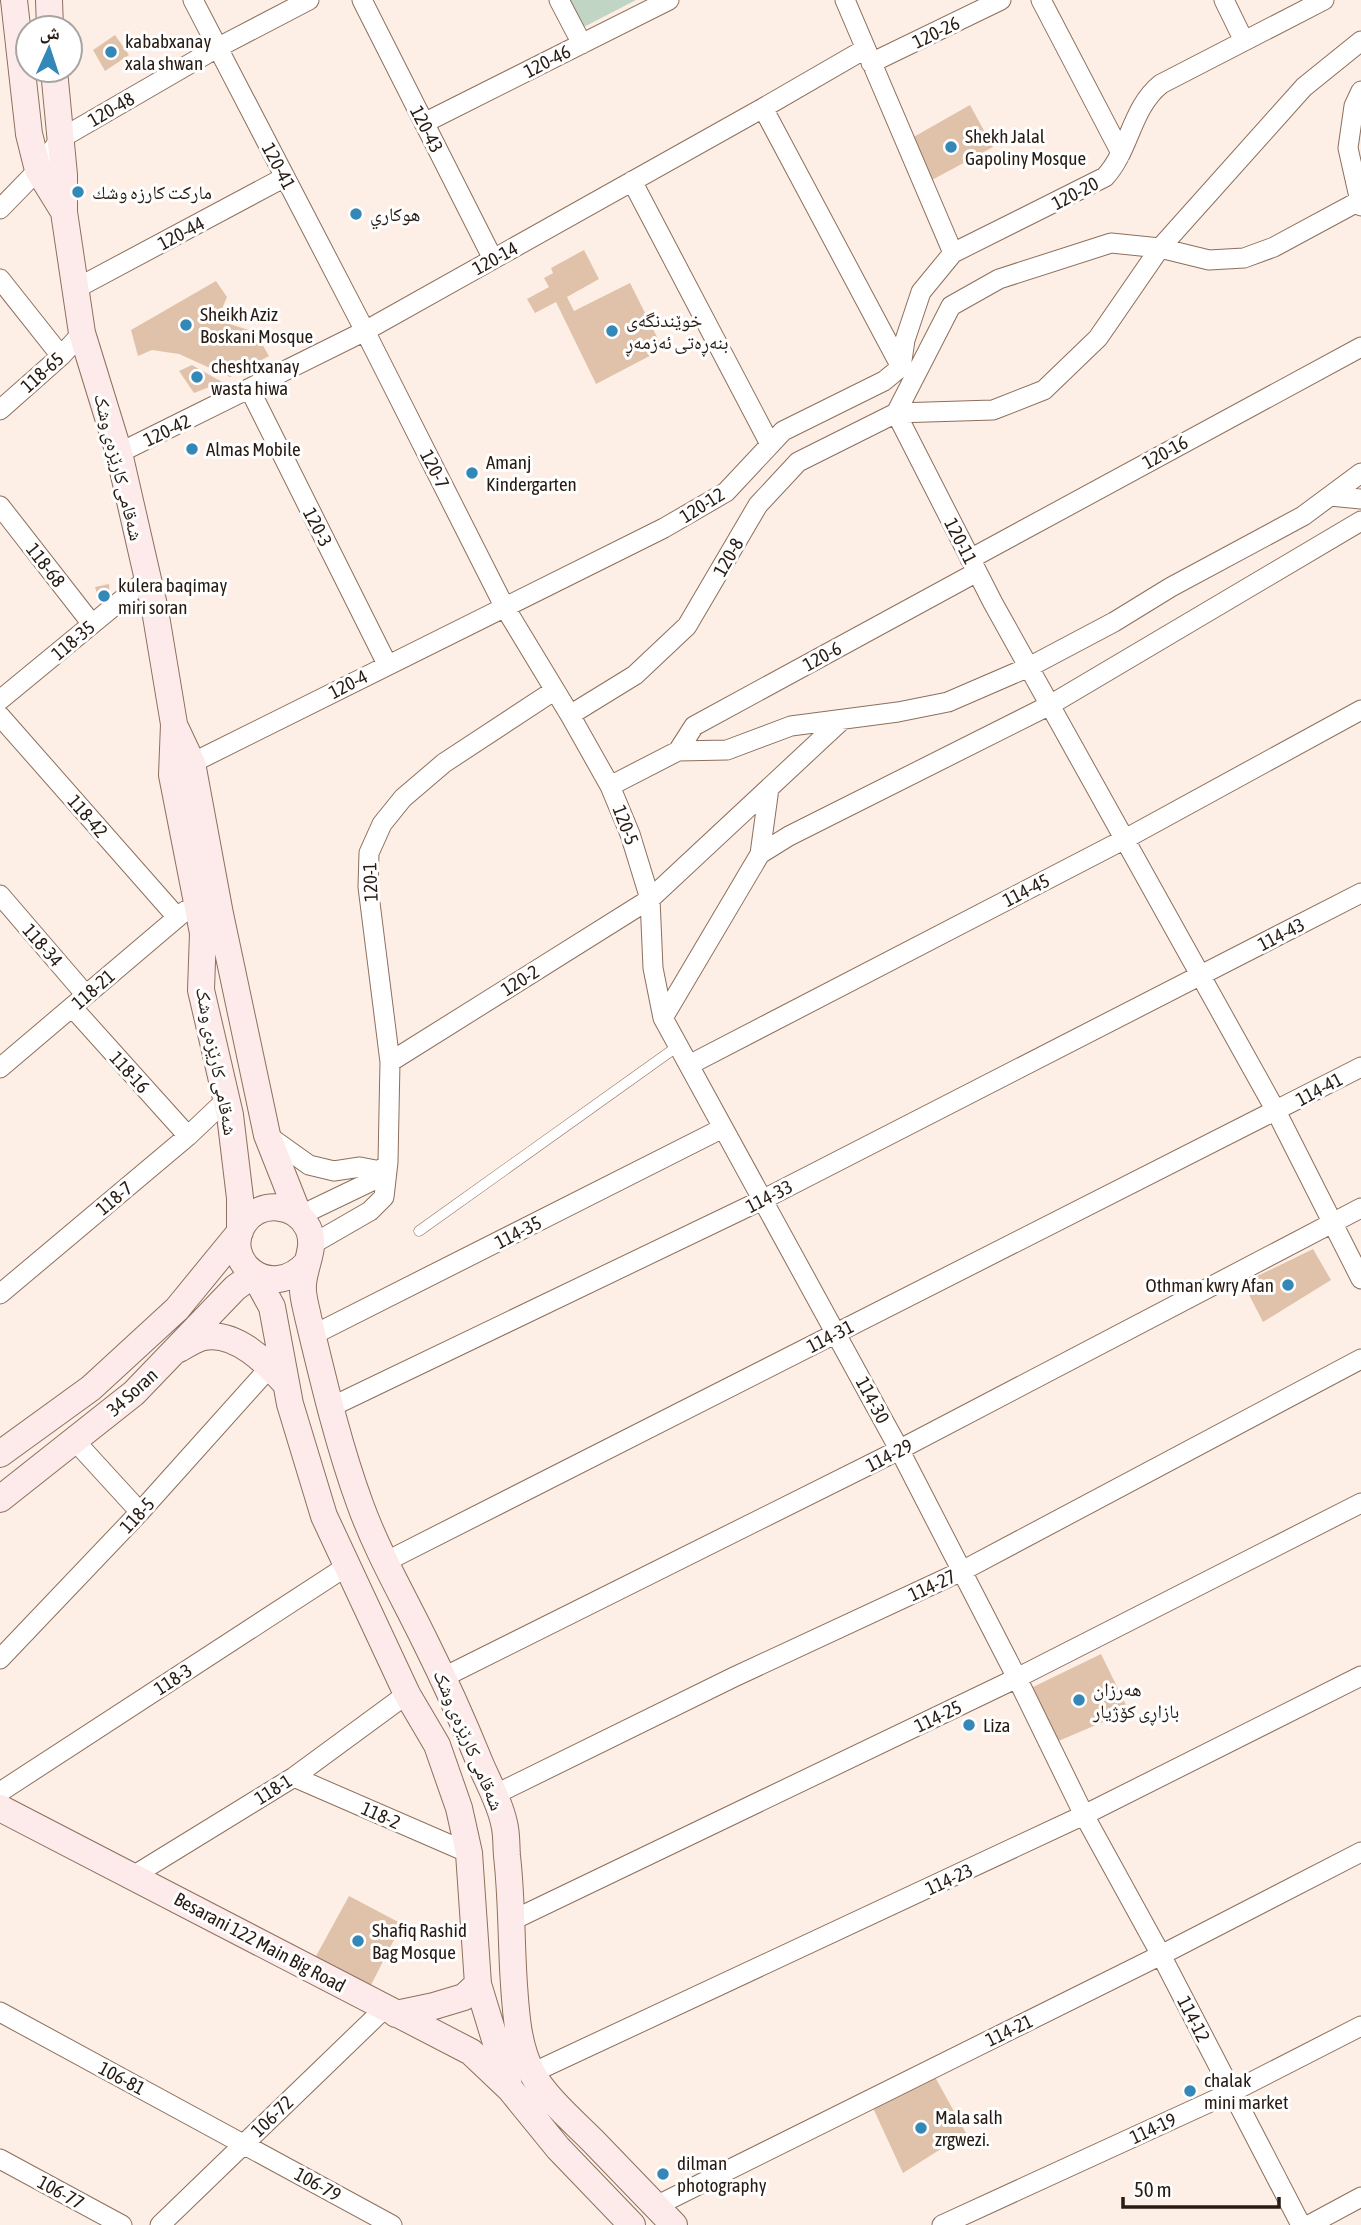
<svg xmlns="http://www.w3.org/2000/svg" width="1361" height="2225" font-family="'Asap Condensed','Noto Naskh Arabic',sans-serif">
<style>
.green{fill:#c1d5c4}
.building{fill:#dfc2a9}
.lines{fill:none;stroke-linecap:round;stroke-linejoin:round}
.lane-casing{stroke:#8d6f5c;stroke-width:11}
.street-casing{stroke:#8d6f5c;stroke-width:21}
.secondary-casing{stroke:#8d6f5c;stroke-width:28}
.lane{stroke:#fff;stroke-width:10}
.street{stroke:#fff;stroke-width:19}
.secondary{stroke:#fdeaeb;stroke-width:26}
.poi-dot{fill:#3488b8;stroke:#fff;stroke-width:2.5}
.labels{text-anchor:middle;stroke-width:6;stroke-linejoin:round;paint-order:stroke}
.street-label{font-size:19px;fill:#271b13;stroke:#fff}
.poi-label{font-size:19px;fill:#271b13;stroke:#fff;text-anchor:start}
</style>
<rect width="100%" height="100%" fill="#fdefe6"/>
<!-- green -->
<path class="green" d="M565 0H636L580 29Z"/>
<!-- building -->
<path class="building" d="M115 35 129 55 105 71 93 50Z
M970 105 993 147 932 180 910 139Z
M584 250 599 279 567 297 574 311 630 283 663 349 596 384 556 302 535 313 527 299 549 287 544 278 553 273 551 268Z
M216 281 227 297 217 320 255 332 269 356 230 377 179 354 152 350 138 356 131 330Z
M192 365 222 382 194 393 179 371Z
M109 584 110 602 101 606 95 587Z
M1313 1249 1331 1280 1263 1322 1243 1283Z
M1101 1654 1129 1711 1056 1742 1029 1689Z
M349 1896 402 1924 371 1985 315 1958Z
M935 2077 966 2133 903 2173 873 2108Z"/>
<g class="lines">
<defs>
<path id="lane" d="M419 1231 678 1046"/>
<path id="street" d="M193 0 365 331 504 606 570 715 610 786 630 834 650 899 653 968 663 1018 899 1449 1017 1678 1084 1815 1161 1955 1301 2225
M362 0 493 259
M559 0 582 44
M845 0 953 253
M1041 0 1121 153
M1224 0 1244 41
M871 63 1001 0
M1361 91 1354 106 1348 148 1361 206
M763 108 901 367
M424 123 669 0
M632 181 770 444
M0 209 38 170 60 139 217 48 309 0
M0 279 61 356
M77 288 285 177
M250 390 387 664
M0 410 61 356 82 333
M896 413 993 603 1276 1111 1361 1279
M896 413 951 306 999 279 1111 243 1160 248 1209 260 1244 258 1274 247 1361 200
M119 453 365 331 763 108 865 49
M1330 496 1361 499
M0 506 92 624
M970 559 1361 347
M0 700 147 579
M570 715 635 675 687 626 758 505 798 462 896 413 993 410 1044 390 1098 338 1160 248 1304 87 1361 41
M0 716 176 916
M678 751 694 726 977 572
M192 763 664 528 726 492 783 431 884 381 901 367 905 340 921 292 953 253 1105 177C1130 150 1131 108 1161 84L1324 0
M610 786 678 751 727 750 791 726 898 712 948 702 1029 667 1114 622 1171 587 1303 516 1361 473
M760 854 769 788
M0 895 86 995
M72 1007 188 1136
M663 1018 760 854 789 836 1050 705 1361 521
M390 1062 650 899 843 719
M689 1065 1125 839 1361 710
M0 1068 185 911
M267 1135 309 1165 334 1171 360 1167 381 1171
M299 1216 374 1180 385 1166
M311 1245 370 1211 384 1197 388 1162 390 1062 368 887 369 853 382 824 403 798 444 763 555 690
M0 1294 188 1136 226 1100
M313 1335 723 1128
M331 1407 762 1200 1361 893
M75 1441 140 1512
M385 1562 1361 1067
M0 1659 140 1512 270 1367
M442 1678 887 1456 1361 1208
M294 1777 469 1853
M0 1792 347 1566
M494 1795 734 1677 962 1571 1361 1359
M133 1876 294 1777 407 1694
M511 1921 1017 1678 1361 1503
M0 2012 392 2225
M532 2073 1084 1815 1361 1676
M0 2159 122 2225
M656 2206 1161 1955 1361 1852
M160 2225 385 2008
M942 2225 1232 2092 1361 2026
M1309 2225 1361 2197"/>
<path id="secondary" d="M14 0 29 134 38 170 64 212
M49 0 50 28
M176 729 192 763 220 914 267 1135 299 1216
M307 1263C271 1303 219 1261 244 1223 260 1200 296 1203 308 1228 317 1247 304 1265 303 1285 302 1295 306 1307 308 1317 323 1379 338 1444 360 1504 377 1551 402 1594 424 1639 444 1679 463 1721 480 1763 488 1782 500 1803 504 1823 507 1834 506 1845 507 1856 512 1899 511 1942 514 1985 516 2015 518 2046 532 2073 545 2097 574 2122 593 2141 620 2169 647 2197 674 2225
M179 1349C186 1345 196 1339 204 1337 236 1331 267 1363 286 1384
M0 1454 91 1388 177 1309 240 1232V1198L230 1115 201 990 203 933 172 775 174 724 155 610 119 453 82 333 64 212V175L54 70
M0 1499 134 1393 235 1288 254 1274 272 1307 290 1404 324 1516 407 1694 437 1745 459 1808 469 1853 478 1984 510 2089 558 2148 632 2225
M0 1808 471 2052 509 2088
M396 2014 434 2006 464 1997 478 1984"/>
</defs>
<!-- lane casing -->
<use href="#lane" class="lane-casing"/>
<!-- street casing -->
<use href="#street" class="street-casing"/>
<!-- secondary casing -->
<use href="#secondary" class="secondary-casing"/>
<!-- lane -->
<use href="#lane" class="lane"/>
<!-- street -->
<use href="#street" class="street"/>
<!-- secondary -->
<use href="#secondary" class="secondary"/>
</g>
<!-- markers -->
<g class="poi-dot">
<circle cx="111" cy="52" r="7"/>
<circle cx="951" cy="147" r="7"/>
<circle cx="78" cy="192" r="7"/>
<circle cx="356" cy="214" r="7"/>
<circle cx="186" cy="325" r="7"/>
<circle cx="612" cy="331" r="7"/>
<circle cx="197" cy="377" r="7"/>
<circle cx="192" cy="449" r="7"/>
<circle cx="472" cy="473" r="7"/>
<circle cx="104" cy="596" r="7"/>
<circle cx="1288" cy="1285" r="7"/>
<circle cx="1079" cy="1700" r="7"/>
<circle cx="969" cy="1725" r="7"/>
<circle cx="358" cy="1941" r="7"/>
<circle cx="1190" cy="2091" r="7"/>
<circle cx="921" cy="2128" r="7"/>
<circle cx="663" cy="2174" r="7"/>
</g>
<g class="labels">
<!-- street labels -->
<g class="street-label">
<text transform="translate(936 32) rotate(-26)" y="7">120-26</text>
<text transform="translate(547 61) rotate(-27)" y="7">120-46</text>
<text transform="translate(111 109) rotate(-30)" y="7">120-48</text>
<text transform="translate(427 129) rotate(63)" y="7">120-43</text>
<text transform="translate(279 166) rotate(62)" y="7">120-41</text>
<text transform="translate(1075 193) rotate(-27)" y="7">120-20</text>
<text transform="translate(181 233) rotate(-28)" y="7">120-44</text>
<text transform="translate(495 258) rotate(-29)" y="7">120-14</text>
<text transform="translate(42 372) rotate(-42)" y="7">118-65</text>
<text transform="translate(167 430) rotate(-26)" y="7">120-42</text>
<text transform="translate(1165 452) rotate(-29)" y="7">120-16</text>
<text transform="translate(119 467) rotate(76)" y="7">شەقامی کارێزەی وشک</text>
<text transform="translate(435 469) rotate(63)" y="7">120-7</text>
<text transform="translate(702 505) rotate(-32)" y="7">120-12</text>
<text transform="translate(318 527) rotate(63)" y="7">120-3</text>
<text transform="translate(961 541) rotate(63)" y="7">120-11</text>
<text transform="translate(728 557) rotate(-60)" y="7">120-8</text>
<text transform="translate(46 565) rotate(52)" y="7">118-68</text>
<text transform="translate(73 640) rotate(-40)" y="7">118-35</text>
<text transform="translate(822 656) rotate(-29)" y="7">120-6</text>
<text transform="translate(348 684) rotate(-27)" y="7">120-4</text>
<text transform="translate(88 816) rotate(49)" y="7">118-42</text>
<text transform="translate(626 825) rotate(69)" y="7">120-5</text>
<text transform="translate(370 882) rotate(-92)" y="7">120-1</text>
<text transform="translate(1026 890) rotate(-27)" y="7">114-45</text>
<text transform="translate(1281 934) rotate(-27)" y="7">114-43</text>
<text transform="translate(43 945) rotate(49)" y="7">118-34</text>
<text transform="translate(520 980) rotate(-32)" y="7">120-2</text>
<text transform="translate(93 989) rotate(-41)" y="7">118-21</text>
<text transform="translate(217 1061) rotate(79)" y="7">شەقامی کارێزەی وشک</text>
<text transform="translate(130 1072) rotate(48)" y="7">118-16</text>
<text transform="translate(1319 1089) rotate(-28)" y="7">114-41</text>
<text transform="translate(769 1196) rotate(-27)" y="7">114-33</text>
<text transform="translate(114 1198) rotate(-40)" y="7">118-7</text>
<text transform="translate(518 1232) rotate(-27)" y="7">114-35</text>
<text transform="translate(830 1336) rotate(-27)" y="7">114-31</text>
<text transform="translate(132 1392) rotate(-42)" y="7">34 Soran</text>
<text transform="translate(873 1400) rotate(62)" y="7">114-30</text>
<text transform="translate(889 1455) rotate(-27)" y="7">114-29</text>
<text transform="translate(137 1515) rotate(-47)" y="7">118-5</text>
<text transform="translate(932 1585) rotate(-25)" y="7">114-27</text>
<text transform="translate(173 1679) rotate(-33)" y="7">118-3</text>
<text transform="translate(938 1716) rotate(-26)" y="7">114-25</text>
<text transform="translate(469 1740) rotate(67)" y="7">شەقامی کارێزەی وشک</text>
<text transform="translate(273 1789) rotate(-32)" y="7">118-1</text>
<text transform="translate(381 1815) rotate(24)" y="7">118-2</text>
<text transform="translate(949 1879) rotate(-25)" y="7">114-23</text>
<text transform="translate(260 1942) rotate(28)" y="7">Besarani 122 Main Big Road</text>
<text transform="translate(1194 2019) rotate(63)" y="7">114-12</text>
<text transform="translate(1009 2030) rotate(-26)" y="7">114-21</text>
<text transform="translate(122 2078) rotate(28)" y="7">106-81</text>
<text transform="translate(272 2116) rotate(-44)" y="7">106-72</text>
<text transform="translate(1153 2128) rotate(-25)" y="7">114-19</text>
<text transform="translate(318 2184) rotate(29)" y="7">106-79</text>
<text transform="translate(61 2192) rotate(29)" y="7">106-77</text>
</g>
<!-- poi labels -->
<g class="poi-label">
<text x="125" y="48">kababxanay<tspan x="125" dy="22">xala shwan</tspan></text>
<text x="965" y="143">Shekh Jalal<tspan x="965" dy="22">Gapoliny Mosque</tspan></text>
<text x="92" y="199">ماركت كارزه وشك</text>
<text x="370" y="221">هوكاري</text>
<text x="200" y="321">Sheikh Aziz<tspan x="200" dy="22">Boskani Mosque</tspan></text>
<text x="626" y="327">خوێندنگەی<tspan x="626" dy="22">بنەڕەتی ئەزمەڕ</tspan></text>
<text x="211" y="373">cheshtxanay<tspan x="211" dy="22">wasta hiwa</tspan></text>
<text x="206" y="456">Almas Mobile</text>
<text x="486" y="469">Amanj<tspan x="486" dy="22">Kindergarten</tspan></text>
<text x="118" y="592">kulera baqimay<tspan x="118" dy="22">miri soran</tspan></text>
<text x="1274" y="1292" text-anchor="end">Othman kwry Afan</text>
<text x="1093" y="1696">ھەرزان<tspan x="1093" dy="22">بازاڕی کۆژیار</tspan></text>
<text x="983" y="1732">Liza</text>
<text x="372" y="1937">Shafiq Rashid<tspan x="372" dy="22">Bag Mosque</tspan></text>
<text x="1204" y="2087">chalak<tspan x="1204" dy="22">mini market</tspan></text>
<text x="935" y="2124">Mala salh<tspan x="935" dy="22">zrgwezi.</tspan></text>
<text x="677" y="2170">dilman<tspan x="677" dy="22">photography</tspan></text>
</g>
</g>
<!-- north arrow -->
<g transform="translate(49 49) rotate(3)"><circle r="33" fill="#ffffff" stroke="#a9a4a1" stroke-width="2"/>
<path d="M0-5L12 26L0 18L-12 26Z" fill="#3488b8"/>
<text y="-10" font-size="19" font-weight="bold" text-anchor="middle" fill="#271b13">ش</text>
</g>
<!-- scale -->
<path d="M1123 2197v10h156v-10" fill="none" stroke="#271b13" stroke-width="3.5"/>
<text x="1134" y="2197" font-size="21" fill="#271b13" stroke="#ffffff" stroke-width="5" paint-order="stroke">50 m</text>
</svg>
